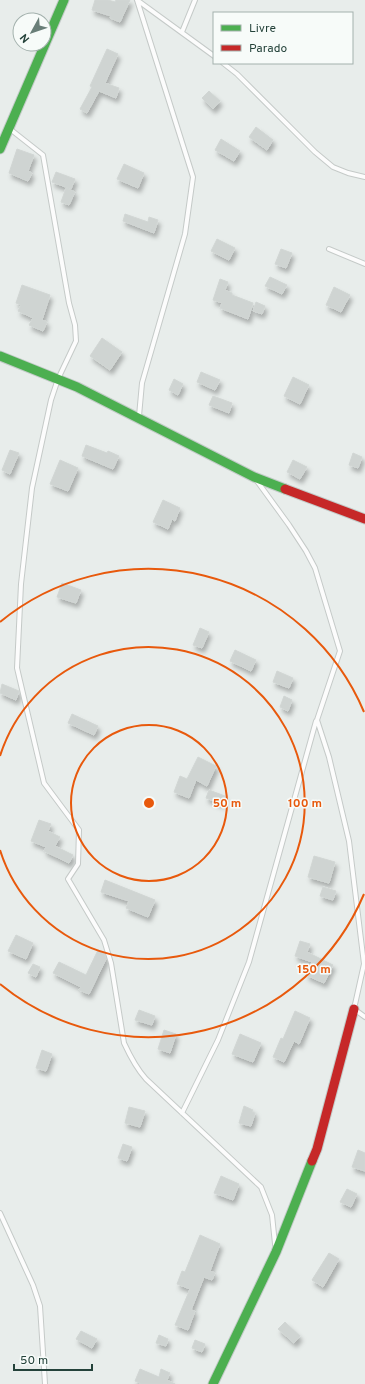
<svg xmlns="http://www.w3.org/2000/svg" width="365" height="1384" font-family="Overpass,sans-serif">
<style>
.building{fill:#cfd4d2;stroke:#d1d6d4;filter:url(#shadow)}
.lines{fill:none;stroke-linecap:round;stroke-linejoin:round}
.lane-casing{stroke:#c5cac8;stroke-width:6}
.fast-casing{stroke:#c3cbc8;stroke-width:11}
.jam-casing{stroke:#c3cbc8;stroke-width:11}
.lane{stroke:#fcfcfc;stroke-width:4}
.fast{stroke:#4caf50;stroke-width:9}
.jam{stroke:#c62828;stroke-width:9}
.ring{fill:none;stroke:#e8590c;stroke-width:2}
.centre{fill:#e8590c;stroke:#f7fbf9;stroke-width:2}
.ring-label{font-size:12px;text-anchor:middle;font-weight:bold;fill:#e8590c;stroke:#f7fbf9;stroke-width:3;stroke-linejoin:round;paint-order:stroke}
</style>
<defs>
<filter id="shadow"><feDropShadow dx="2.5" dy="4.5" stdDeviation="2" flood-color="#0004"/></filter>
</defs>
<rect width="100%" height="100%" fill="#e8edeb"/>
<!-- building -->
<path class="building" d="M95 0H108L115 2 116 0H130L120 22 110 18 111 16 92 10Z
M107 49 118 54 105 83 119 88 116 98 99 91 87 113 80 109 92 87 90 86Z
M209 91 220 101 213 109 202 98Z
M256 127 273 140 267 150 249 137Z
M221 139 240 151 234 161 215 150Z
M17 149 34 155 28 171 32 173 28 181 9 173Z
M124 164 144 173 138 188 117 179Z
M56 172 75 179 71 189 52 182Z
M66 188 75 192 69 205 61 202Z
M125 214 148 222 149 217 158 220 154 233 123 221Z
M217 239 235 248 229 260 211 251Z
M281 249 292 253 286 268 275 264Z
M270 277 287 285 282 294 265 286Z
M220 279 228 282 225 290 232 293V295L253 303 248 319 220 308 222 303 213 300Z
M22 285 50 295 42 320 47 322 43 331 29 325 33 318 18 311 21 305 16 303Z
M334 287 350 295 341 312 326 305Z
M256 302 265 306 262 314 253 311Z
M102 338 122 352 110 370 90 356Z
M201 372 220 380 215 390 197 382Z
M293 377 309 385 300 404 284 396Z
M174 379 183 384 178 395 169 390Z
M213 396 232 403 229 413 209 405Z
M86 445 107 453 108 451 119 456 113 469 82 456Z
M10 450 19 453 10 474 2 470Z
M353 453 362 457 358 468 349 465Z
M60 460 78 468 68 491 50 484Z
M293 460 307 467 300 479 287 472Z
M163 500 180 508 175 521 172 519 168 529 153 522Z
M62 583 81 590 76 603 57 597Z
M200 628 209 632 202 648 193 645Z
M235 650 256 660 251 671 230 661Z
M277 671 293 678 289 688 273 682Z
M2 684 19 691 16 700 0 693Z
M284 696 292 700 288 711 280 707Z
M72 714 98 726 94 735 68 723Z
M198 757 216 766 207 786 196 780 189 798 174 792 180 776 187 779Z
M209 790 225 796 222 804 206 798Z
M39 820 51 824 48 831 60 837 55 846 73 855 69 863 44 851 46 847 31 841Z
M314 856 335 862 329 883 308 877Z
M105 880 155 900 148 917 126 908 129 901 101 892Z
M323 887 336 891 333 900 320 896Z
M16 935 33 943 26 959 8 951Z
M300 941 310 944 307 952 333 965 324 983 306 975 312 962 295 956Z
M98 950 104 952 106 959 89 994 79 990 81 987 53 973 59 962 86 975Z
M33 964 40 967 36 977 28 973Z
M139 1010 155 1016 152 1025 135 1020Z
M295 1011 310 1018 299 1044 294 1041 284 1062 273 1057 281 1038 283 1039Z
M164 1030 176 1034 170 1053 158 1049Z
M240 1034 261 1043 253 1062 232 1054Z
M42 1050 52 1054 46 1071 36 1068Z
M244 1106 253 1110 252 1112 255 1113 251 1126 239 1123Z
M129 1107 145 1111 140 1127 125 1123Z
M123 1144 132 1147 127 1161 118 1158Z
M358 1150 365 1153V1171L352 1167Z
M221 1176 239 1184 233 1200 214 1193Z
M347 1189 357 1194 351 1207 340 1202Z
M200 1235 220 1244 210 1271 215 1273 212 1280 204 1277 191 1310 195 1311 188 1330 175 1325 190 1289 177 1284 182 1271 185 1272Z
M329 1253 339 1259 323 1287 312 1280Z
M285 1322 300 1336 294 1343 278 1329Z
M81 1331 97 1339 92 1348 76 1339Z
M159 1335 168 1339 166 1346 156 1343Z
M195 1340 205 1344 202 1352 192 1348Z
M140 1369 159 1377 161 1369 170 1373 167 1380 175 1384H142L135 1381Z"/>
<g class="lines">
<defs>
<path id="lane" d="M137 0 193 177 185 234 142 383 139 416
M137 0 214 56
M182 32 195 0
M223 63 237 74 315 152 333 167 348 173 365 177
M10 129 43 155 69 303 75 325 76 341 58 379 51 400 32 488 21 584 17 668 44 783 79 830 78 864 68 879 104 940 111 963 124 1043C130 1056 136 1068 146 1079L261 1187 272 1215 275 1244
M329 249 365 264
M257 481 289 525 306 551 315 568 340 651 317 720 329 757 349 841 364 964 354 1009 365 1017
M182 1113 218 1040 249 962 316 721
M0 1213 33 1285 40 1306 45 1384"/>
<path id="fast" d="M0 149 64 0
M0 356 77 387 254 477 285 489
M213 1384 276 1252 312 1161"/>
<path id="jam" d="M285 489 365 519
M312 1161 317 1149 354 1009"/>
</defs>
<!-- lane casing -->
<use href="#lane" class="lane-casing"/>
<!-- fast casing -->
<use href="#fast" class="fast-casing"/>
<!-- jam casing -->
<use href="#jam" class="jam-casing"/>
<!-- lane -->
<use href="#lane" class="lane"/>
<!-- fast -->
<use href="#fast" class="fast"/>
<!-- jam -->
<use href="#jam" class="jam"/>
</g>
<!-- distance rings -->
<g class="ring">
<circle cx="149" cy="803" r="78"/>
<path d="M0 756A156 156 0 1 1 0 850"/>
<path d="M364 894A234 234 0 0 1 0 984M0 622A234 234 0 0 1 364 712"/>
</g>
<circle cx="149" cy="803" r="6" class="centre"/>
<g class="ring-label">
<text x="227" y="807">50 m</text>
<text x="305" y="807">100 m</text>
<text x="314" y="973">150 m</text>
</g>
<!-- legend -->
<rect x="213" y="12" width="140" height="52" fill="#f7fbf9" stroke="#a3b1ad"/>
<rect x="221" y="25" width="20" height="6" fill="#4caf50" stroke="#a3b1ad"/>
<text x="249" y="32" font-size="12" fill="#24423a">Livre</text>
<rect x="221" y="45" width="20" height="6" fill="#c62828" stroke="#a3b1ad"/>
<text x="249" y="52" font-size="12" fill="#24423a">Parado</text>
<!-- north arrow -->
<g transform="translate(32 32) rotate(230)"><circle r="19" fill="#f7fbf9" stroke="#a3b1ad"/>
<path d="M0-3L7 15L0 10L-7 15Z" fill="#697e78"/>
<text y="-6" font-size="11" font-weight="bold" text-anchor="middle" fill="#24423a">N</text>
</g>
<!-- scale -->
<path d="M14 1364v6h78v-6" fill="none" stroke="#24423a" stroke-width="2"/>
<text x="20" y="1364" font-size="12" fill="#24423a" stroke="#f7fbf9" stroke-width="3" paint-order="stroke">50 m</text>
</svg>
